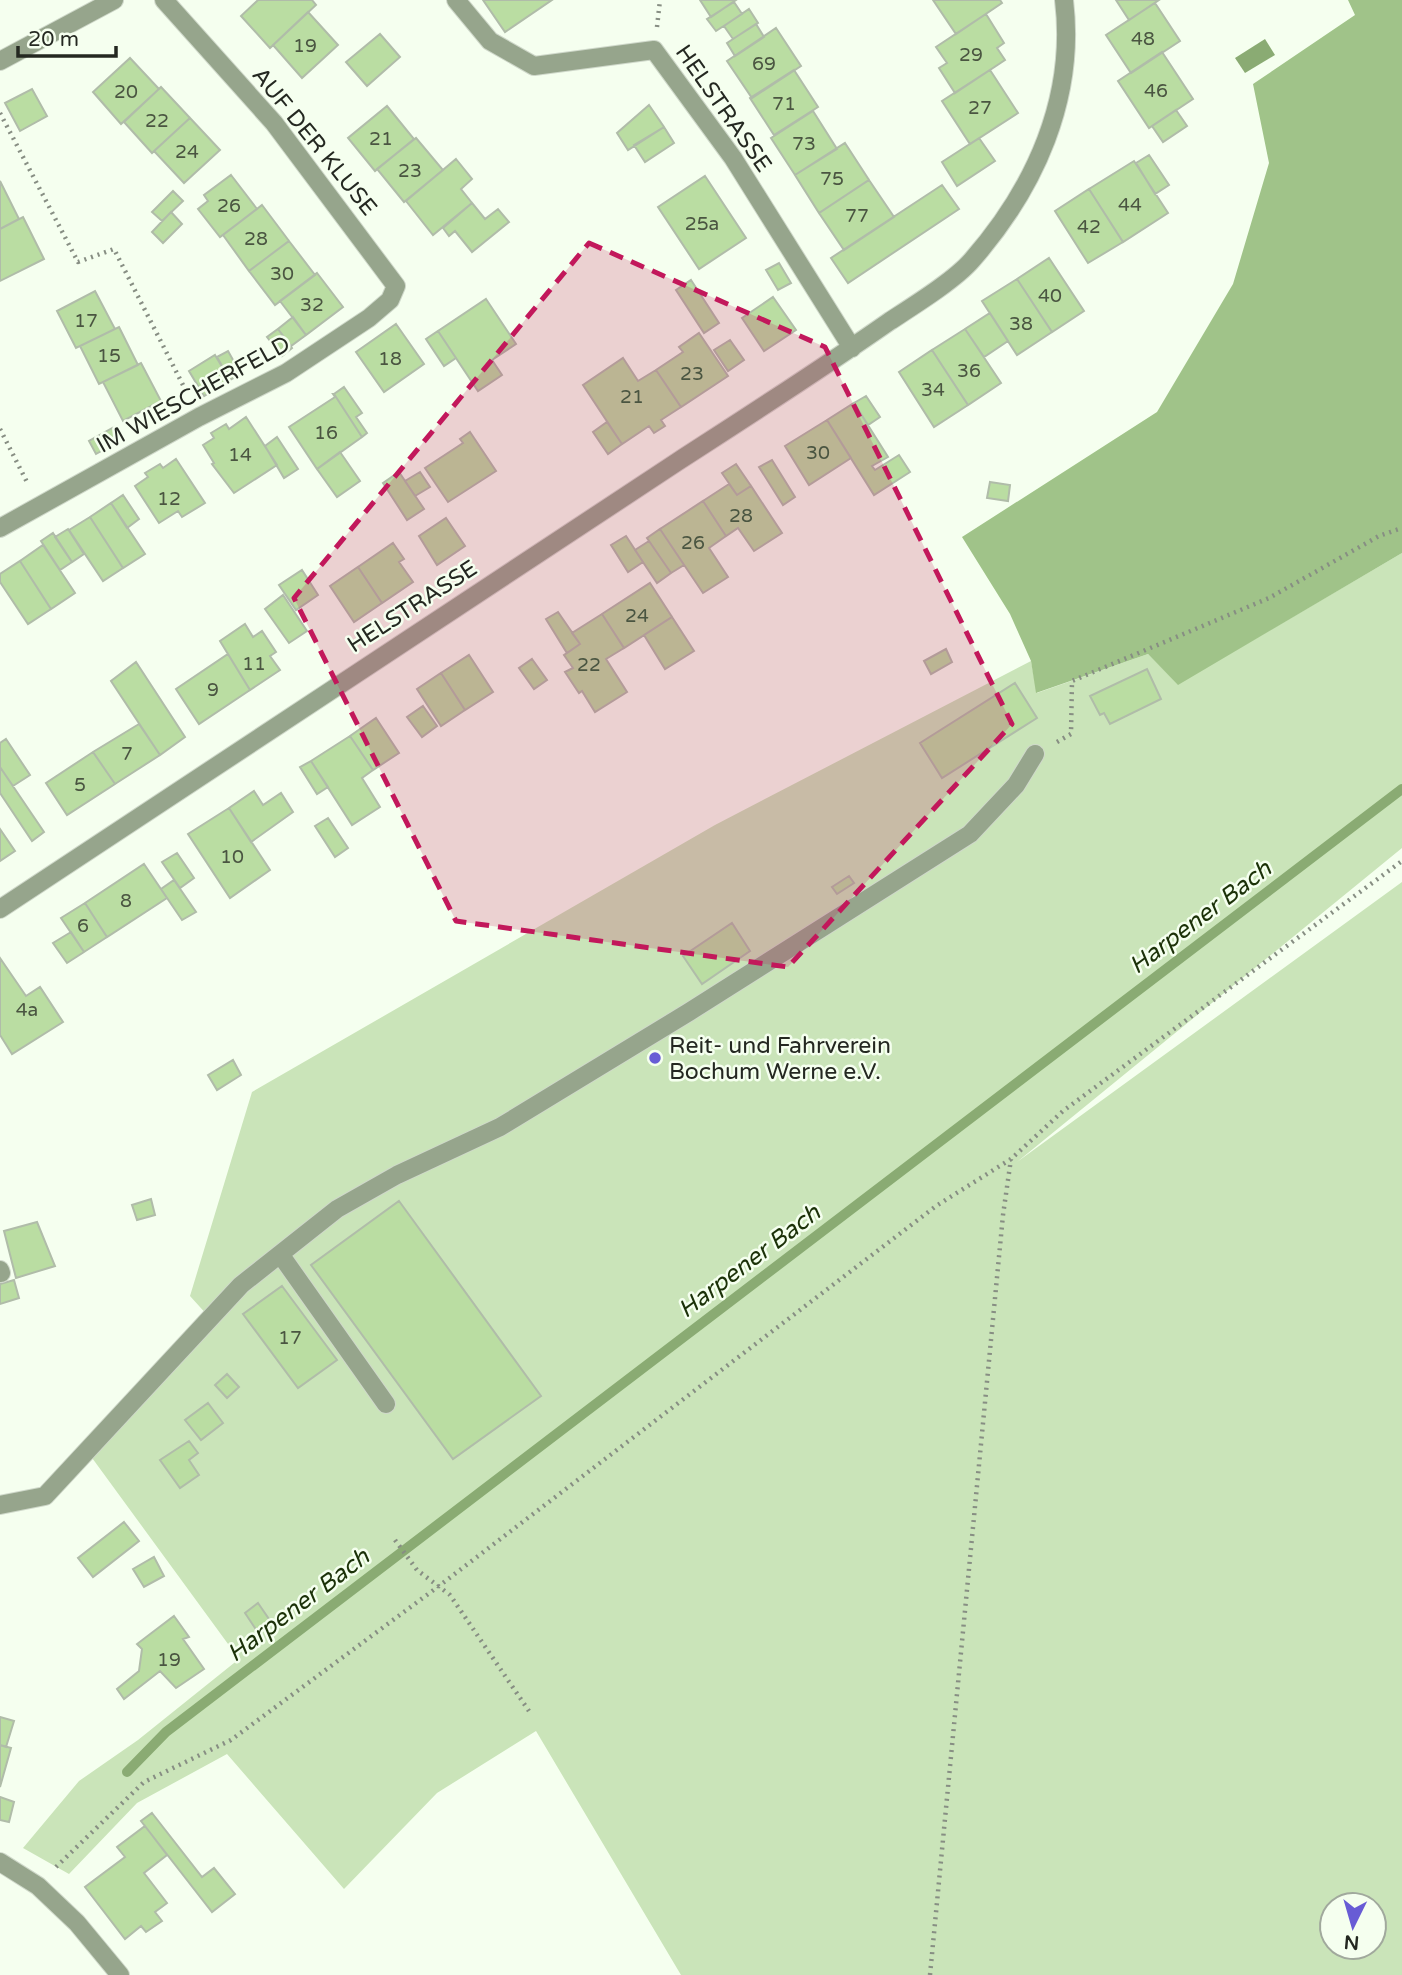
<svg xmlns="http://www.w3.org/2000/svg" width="1402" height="1975" font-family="'Varela Round',sans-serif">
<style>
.green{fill:#cae4b9;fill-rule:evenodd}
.forest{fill:#a0c389}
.water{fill:#8aab73}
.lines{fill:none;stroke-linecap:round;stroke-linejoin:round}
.stream{stroke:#8aab73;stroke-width:10}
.building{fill:#badda2;stroke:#b0bca9;stroke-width:2}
.service-casing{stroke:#cfd8ca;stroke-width:20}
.minor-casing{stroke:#cfd8ca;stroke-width:20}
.path{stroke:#878e83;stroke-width:4.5;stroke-dasharray:2 5;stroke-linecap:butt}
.service{stroke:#96a58c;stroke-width:18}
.minor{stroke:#96a58c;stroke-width:18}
.marked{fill:#c2185b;fill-opacity:0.2;stroke:#c2185b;stroke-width:5;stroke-dasharray:14 9;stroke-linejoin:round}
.poi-dot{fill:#685cd5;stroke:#f5ffef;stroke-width:2.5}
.labels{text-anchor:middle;stroke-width:5;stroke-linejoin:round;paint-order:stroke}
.number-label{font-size:19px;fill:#4a5541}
.street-label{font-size:23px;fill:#242821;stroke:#f5ffef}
.poi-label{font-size:23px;fill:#242821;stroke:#f5ffef;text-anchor:start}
.water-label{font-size:24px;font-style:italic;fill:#1b3108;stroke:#f5ffef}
</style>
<rect width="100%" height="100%" fill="#f5ffef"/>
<!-- green -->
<path class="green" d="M1402 553V848L1017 1162 1402 882V1975H681L536 1731 437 1793 344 1889 227 1754 137 1803 69 1874 23 1848 79 1781 138 1740 239 1659 87 1451 209 1317 190 1296 252 1092 715 825 1031 661 1037 693 1148 654 1178 684ZM1332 1905H1374V1947H1332Z"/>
<!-- forest -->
<path class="forest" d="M1348 0H1402V553L1178 685 1148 654 1036 693 1031 661 1010 614 962 537 1157 412 1233 284 1269 163 1253 84 1355 15Z"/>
<!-- water -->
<path class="water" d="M1265 39 1275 55 1245 73 1235 58Z"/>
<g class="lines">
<!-- stream -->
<path class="stream" d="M127 1772 166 1732 1402 789"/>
</g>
<!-- building -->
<path class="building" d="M258 0H312L316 5 270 48 241 16Z
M483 0H552L505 32Z
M700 0H736L711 17Z
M933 0H1000L1002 3 956 34Z
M1116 0H1159L1129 20Z
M734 2 742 14 716 31 707 19Z
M1155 3 1180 41 1131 73 1106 35Z
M749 9 758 23 733 39 724 26Z
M308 12 338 45 302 78 273 45Z
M986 14 1004 43 997 48 1005 60 955 93 939 68 947 63 936 47Z
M756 24 764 37 735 56 727 43Z
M776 28 801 66 752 98 727 61Z
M380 34 400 57 367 86 346 62Z
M1162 52 1193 99 1149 128 1118 81Z
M130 58 159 89 121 124 93 92Z
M794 70 818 107 774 135 750 98Z
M990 70 1018 113 970 144 942 101Z
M161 87 190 118 152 153 124 122Z
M32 89 47 116 20 131 5 103Z
M649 105 664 127 628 150 617 133Z
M387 106 414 139 375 171 348 138Z
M1176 110 1187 126 1163 142 1152 126Z
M813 111 837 149 795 175 771 138Z
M190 118 220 150 184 183 154 151Z
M664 127 674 143 645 162 634 145Z
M416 138 443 170 404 202 377 169Z
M979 138 995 161 957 186 942 162Z
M845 143 869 180 819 213 795 175Z
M1149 155 1169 185 1155 194 1136 163Z
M456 159 472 179 461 189 472 203 433 235 406 201Z
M1134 161 1168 213 1123 242 1089 189Z
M231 175 257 209 220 237 198 209 208 201 204 195Z
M705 176 746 238 699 269 658 207Z
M869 180 894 217 844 250 819 213Z
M0 181 19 219 0 229Z
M942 185 959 209 848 283 831 258Z
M1089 189 1123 242 1088 263 1055 211Z
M173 191 183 201 162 221 152 212Z
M472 203 485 219 498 209 509 222 472 252 455 231 449 236 443 228Z
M262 205 289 241 249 271 223 235Z
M171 212 182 224 163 243 152 232Z
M23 217 44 259 0 281V229Z
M289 241 315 275 275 305 249 271Z
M1049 258 1084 311 1052 332 1017 279Z
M779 263 791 283 778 290 766 270Z
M317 273 343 307 306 335 280 301Z
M1017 279 1052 332 1017 355 982 301Z
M691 280 719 323 704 333 676 290Z
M95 291 115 329 76 348 57 311Z
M773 297 796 330 764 351 742 318Z
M486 299 516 344 492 360 502 375 478 391 438 331Z
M990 313 1008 341 984 357 965 329Z
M293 317 306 335 291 346 278 329Z
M396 324 424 364 384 392 356 352Z
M119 327 138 365 99 384 80 346Z
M278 329 292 348 282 356 267 337Z
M965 329 1001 383 968 405 932 350Z
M438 331 456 358 444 366 426 339Z
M699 333 728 376 681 407 656 370 683 352 679 347Z
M730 340 744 360 728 371 714 350Z
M932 350 968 405 934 427 899 372Z
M228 351 241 374 230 380 217 357Z
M215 355 230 380 204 396 189 371Z
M623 358 638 381 656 370 681 407 661 420 665 426 654 433 649 426 622 444 583 385Z
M141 363 161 401 123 421 103 382Z
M344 387 362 413 356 417 367 433 362 437 334 394Z
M333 394H334L362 437 317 469 289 427 335 397Z
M866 396 880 417 868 425 854 403Z
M854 403 888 457 872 466 875 470 899 455 910 472 874 495 827 420Z
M246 417 277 465 234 493 212 464 214 463 203 445 214 438 211 433 226 424 229 429Z
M827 420 851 458 809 485 785 446Z
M607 422 622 444 608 454 593 432Z
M114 427 121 440 96 454 89 441Z
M470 432 496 471 448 502 425 468 463 443 460 439Z
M277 437 298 469 284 478 265 446Z
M340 452 360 481 337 497 317 469Z
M176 459 205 503 182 517 178 511 159 523 135 486 148 477 145 473 160 464 163 468Z
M772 460 795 497 783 505 759 467Z
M736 464 751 486 737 495 722 473Z
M399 472 424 509 407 520 383 483Z
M420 472 430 487 415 496 405 481Z
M990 482 1010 485 1008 501 987 498Z
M729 484 737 495 751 486 782 533 754 551 738 528 726 536 703 501Z
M123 495 139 519 127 528 111 503Z
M703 501 726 536 709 548 728 577 703 593 660 529Z
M111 503 145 554 123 568 90 517Z
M90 517 123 568 103 581 69 530Z
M446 518 465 546 437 565 419 536Z
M68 529 84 554 72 562 55 537Z
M660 529 684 565 671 573 647 538Z
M53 533 72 562 60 570 41 541Z
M626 536 643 562 628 572 611 545Z
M649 541 671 573 657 583 635 550Z
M393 543 404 559 399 562 413 582 382 603 358 567Z
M43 545 75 593 51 609 20 561Z
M20 561 51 609 28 624 0 582V574Z
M358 567 382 603 354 622 330 586Z
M302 570 318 595 296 610 279 585Z
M650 583 672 617 624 648 602 614Z
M283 595 307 631 289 643 265 609Z
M558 612 580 644 567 653 546 619Z
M602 614 624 648 606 659 627 692 595 712 582 691 579 693 565 672 573 668 564 655 580 644 572 633Z
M672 617 694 651 665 669 644 635Z
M245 624 253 637 262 631 276 652 270 656 280 670 250 690 220 641Z
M946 649 952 662 931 674 924 661Z
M228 654 250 690 199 724 176 689Z
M469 655 493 692 465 710 441 673Z
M532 659 547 680 534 689 519 668Z
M136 662 185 737 160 755 111 681Z
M1147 669 1161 699 1110 724 1104 713 1100 715 1090 696Z
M441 673 465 710 441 726 417 689Z
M1015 683 1037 718 942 778 920 743Z
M423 706 437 726 422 737 407 717Z
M376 718 399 753 373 770 350 736Z
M139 724 160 755 115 784 93 752Z
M350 736 373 770 362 778 380 807 352 825 311 761Z
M6 739 30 775 13 786 0 767V743Z
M93 752 115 784 67 815 46 783Z
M311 761 328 787 317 794 300 767Z
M0 767 44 832 32 841 0 793Z
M254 791 263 805 281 793 293 812 251 842 229 808Z
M229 808 270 870 230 898 188 834Z
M328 818 348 848 335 857 315 826Z
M0 829 15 851 0 861Z
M177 853 194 878 180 888 162 862Z
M144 864 167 898 107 937 85 903Z
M849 876 854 883 837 894 832 887Z
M174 880 196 912 182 920 161 889Z
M85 903 107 937 84 952 61 918Z
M732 923 750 951 702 984 683 956Z
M71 932 84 952 67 963 53 943Z
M0 958 26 996 40 987 63 1022 12 1054 0 1035Z
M233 1060 241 1075 217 1090 208 1075Z
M151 1199 155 1215 137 1220 132 1205Z
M399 1201 541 1396 453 1459 311 1265Z
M37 1222 55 1266 16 1278 4 1231Z
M14 1280 19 1298 0 1304V1284Z
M282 1286 337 1360 298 1388 243 1314Z
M227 1374 239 1387 227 1398 215 1385Z
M208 1403 223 1423 201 1440 185 1420Z
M189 1441 198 1453 189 1460 199 1475 180 1488 160 1460Z
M124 1522 139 1541 93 1577 78 1558Z
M154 1557 164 1576 144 1587 133 1569Z
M258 1603 271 1622 257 1631 245 1613Z
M174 1616 189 1637 183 1639 204 1669 176 1688 160 1671 124 1699 117 1689 139 1671 142 1649 137 1644Z
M0 1717 14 1721 6 1747 0 1745Z
M0 1745 11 1748 0 1787Z
M0 1797 14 1802 9 1822 0 1820Z
M152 1813 202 1877 214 1868 235 1894 212 1912 141 1821Z
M145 1826 167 1855 144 1873 167 1903 155 1912 162 1921 146 1932 141 1926 125 1939 85 1887 125 1857 117 1847Z"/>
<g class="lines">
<defs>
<path id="service" d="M280 1254 386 1404
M0 1270 1 1273
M0 1505 45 1496 241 1285 337 1209 397 1175 500 1127 689 1012 970 834 1016 785 1035 754"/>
<path id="minor" d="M456 0 490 41 534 66 654 50 733 158 852 348
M0 61 114 0
M0 528 199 417 286 373 369 318 390 300 396 286 274 123 164 0
M0 909C226 761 451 610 677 462 748 416 820 370 890 321 913 306 955 280 972 260 1035 188 1076 98 1064 0
M0 1862 38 1886 77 1923 120 1975"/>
</defs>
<!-- service casing -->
<use href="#service" class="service-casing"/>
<!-- minor casing -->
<use href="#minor" class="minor-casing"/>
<!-- path -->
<path class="path" d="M657 27 660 0
M0 113 78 262 114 249 188 395
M0 429 28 484
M1057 742 1071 734 1072 681 1269 598 1379 536 1402 528
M395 1540 417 1570 450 1595 531 1714
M56 1867 144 1782 231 1740 439 1586 936 1206 1011 1159 1063 1111 1402 861
M930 1975 1003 1215 1011 1159"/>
<!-- service -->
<use href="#service" class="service"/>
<!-- minor -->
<use href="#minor" class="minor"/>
</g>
<!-- marked area -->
<path class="marked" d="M589 243 825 347 1012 724 788 967 456 921 294 598Z"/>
<!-- markers -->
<circle class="poi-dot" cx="655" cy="1058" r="7"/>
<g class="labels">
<!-- number labels -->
<g class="number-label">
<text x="1143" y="45">48</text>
<text x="305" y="52">19</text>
<text x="971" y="61">29</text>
<text x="764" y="70">69</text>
<text x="1156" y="97">46</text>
<text x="126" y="98">20</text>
<text x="784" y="110">71</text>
<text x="980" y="114">27</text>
<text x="157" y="127">22</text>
<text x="381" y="145">21</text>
<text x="804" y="150">73</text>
<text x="187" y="158">24</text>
<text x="410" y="177">23</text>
<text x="832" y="185">75</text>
<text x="1130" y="211">44</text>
<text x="229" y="212">26</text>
<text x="857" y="222">77</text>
<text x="702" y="230">25a</text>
<text x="1089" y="233">42</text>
<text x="256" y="245">28</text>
<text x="282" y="280">30</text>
<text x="1050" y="302">40</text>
<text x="312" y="311">32</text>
<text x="86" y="327">17</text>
<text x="1021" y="330">38</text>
<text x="109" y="362">15</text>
<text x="390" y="365">18</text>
<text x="969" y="377">36</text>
<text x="692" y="380">23</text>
<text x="933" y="396">34</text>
<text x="632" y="403">21</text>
<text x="326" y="439">16</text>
<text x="818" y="459">30</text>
<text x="240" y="461">14</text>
<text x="169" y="505">12</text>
<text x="741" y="522">28</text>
<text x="693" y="549">26</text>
<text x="637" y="622">24</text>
<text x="254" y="670">11</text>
<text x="589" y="671">22</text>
<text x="213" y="696">9</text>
<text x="127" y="760">7</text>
<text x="80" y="791">5</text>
<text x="232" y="863">10</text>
<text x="126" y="907">8</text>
<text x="83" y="932">6</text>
<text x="27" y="1016">4a</text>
<text x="290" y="1344">17</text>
<text x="169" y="1666">19</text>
</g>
<!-- street labels -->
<g class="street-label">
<text transform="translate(724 108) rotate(55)" y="8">HELSTRASSE</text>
<text transform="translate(315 141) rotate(51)" y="8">AUF DER KLUSE</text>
<text transform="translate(193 394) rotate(-29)" y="8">IM WIESCHERFELD</text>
<text transform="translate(412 606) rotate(-33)" y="8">HELSTRASSE</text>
</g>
<!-- poi labels -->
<g class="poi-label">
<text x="669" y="1053">Reit- und Fahrverein<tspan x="669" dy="26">Bochum Werne e.V.</tspan></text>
</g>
<!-- water labels -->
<g class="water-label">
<text transform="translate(1200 917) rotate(-37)" y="8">Harpener Bach</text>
<text transform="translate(749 1261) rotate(-37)" y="8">Harpener Bach</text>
<text transform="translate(298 1605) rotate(-37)" y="8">Harpener Bach</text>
</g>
</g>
<!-- north arrow -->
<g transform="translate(1353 1926) rotate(185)"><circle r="33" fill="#f5ffef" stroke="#a1a99d" stroke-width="2"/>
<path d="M0-5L12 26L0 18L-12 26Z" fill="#685cd5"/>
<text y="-10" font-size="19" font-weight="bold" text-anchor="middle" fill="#242821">N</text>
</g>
<!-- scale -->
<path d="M18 46v10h98v-10" fill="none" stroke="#242821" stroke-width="3.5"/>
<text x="28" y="46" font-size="21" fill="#242821" stroke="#f5ffef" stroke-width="5" paint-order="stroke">20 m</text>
</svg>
